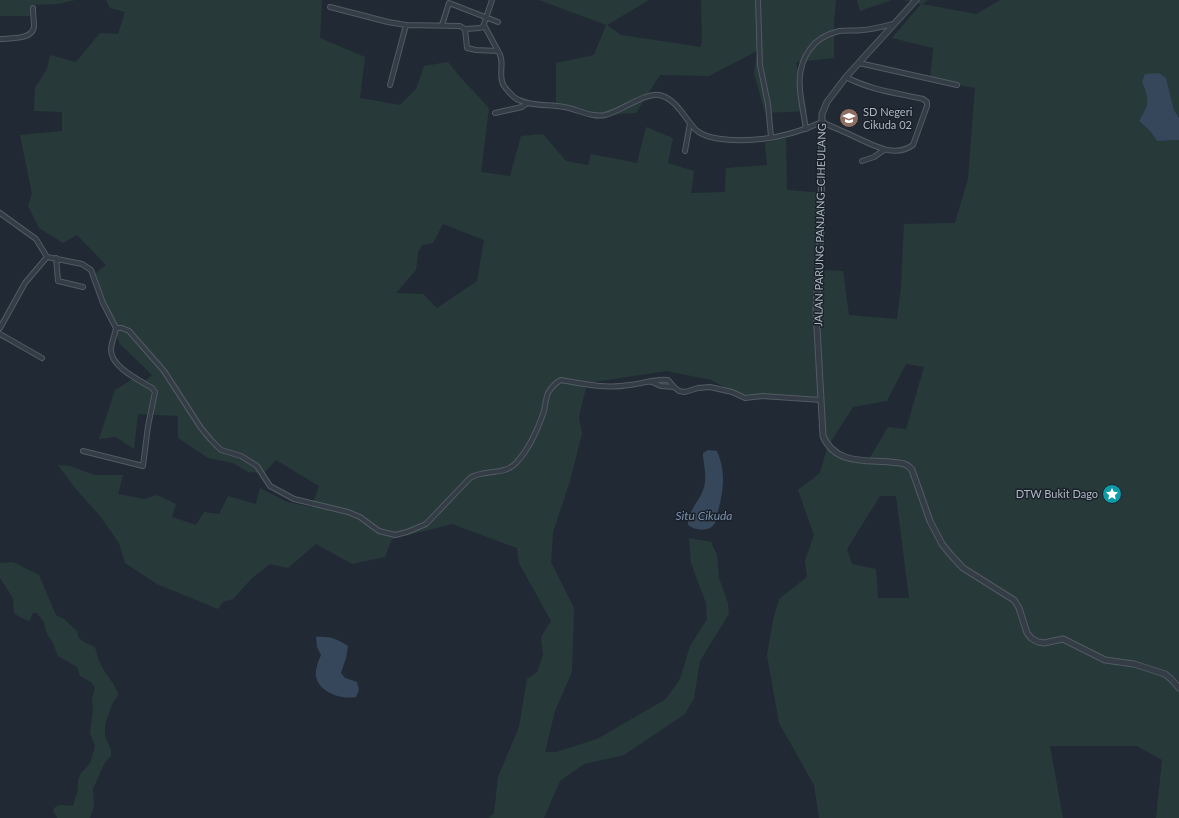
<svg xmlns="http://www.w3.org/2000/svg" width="1179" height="818" font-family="Lato,sans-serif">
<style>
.green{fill:#273a39;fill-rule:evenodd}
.water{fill:#36475b}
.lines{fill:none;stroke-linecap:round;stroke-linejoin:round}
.minor-casing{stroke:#525a63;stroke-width:6}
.tertiary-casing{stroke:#525a63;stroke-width:7}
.minor{stroke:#343c45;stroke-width:4}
.tertiary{stroke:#343c45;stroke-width:5}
.labels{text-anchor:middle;stroke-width:3;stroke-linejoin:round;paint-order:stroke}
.poi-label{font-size:11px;fill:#aeb7c2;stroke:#1a212a;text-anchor:start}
.street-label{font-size:11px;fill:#aeb7c2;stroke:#1a212a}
.water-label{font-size:12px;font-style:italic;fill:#798fa9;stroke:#1a212a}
</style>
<rect width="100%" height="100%" fill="#212a34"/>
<!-- green -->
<path class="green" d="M0 0H75L58 4 31 5 30 16H0Z
M106 0H322L320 38 365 57 360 98 400 105 416 89 424 66 448 62 461 78 489 108 481 172 510 176 521 136 543 134 566 161 588 165 591 154 637 163 646 127 673 138 668 163 694 171 691 193 725 192 726 168 767 165 765 143 786 138 787 190 825 193 823 270 843 271 849 315 897 319 901 287 904 224 955 223 968 179 975 88 930 80 933 48 892 38 921 4 904 0H928L922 4 976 14 1000 0H1179V118L1174 110 1166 78 1142 82C1150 102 1149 103 1139 121L1150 131 1157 141 1179 140V818H1156L1162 760 1137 746H1050L1063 818H819L814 785 779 723 767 655 773 620 779 599 807 577 805 561 814 535 798 490 820 473 827 448 822 432 820 397 742 396 711 380 667 371 587 383 579 417 582 434 570 481 553 532 551 562 574 608 572 672 555 711 545 752H556L597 739 666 699 680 679 690 646 707 619 706 603 691 563 689 538 711 542 717 555 719 578 728 603 729 614 700 661 694 698 685 714 624 755 584 764 560 781 544 818H488L494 814 498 777 519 727 527 679 537 672 543 655 541 637 551 621 519 563 517 548 452 524 392 539 385 557 352 564 316 544 288 568 270 564 252 578 233 599 223 602 218 609 157 584 125 563 119 543 100 516 75 488 58 465 70 466 95 475H123L118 494 144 499 157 495 176 504 172 517 196 525 204 512 219 514 228 496 256 504 260 488 287 502 312 507 319 486 276 460 264 473 248 472 233 463 208 458 178 438V416L138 414 134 449 116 437 99 439 115 390 133 379 141 384 152 375 119 343 114 323 91 277 106 265 77 235 63 243 39 228 28 206 32 194 20 135 62 131V112L34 111 35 88 47 69 50 55 76 62 100 33 118 34 125 12 110 8ZM443 224 484 240 477 281 437 308 423 294 396 293 416 270 418 252 422 245 433 243ZM906 364 924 367 906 429 888 427 868 461 845 458 827 448 853 407 887 401ZM880 496H896L909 598H878L876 569 852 564 847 549Z
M539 0H649L607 25 621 35 701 47 702 40 701 0H836L834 24V58L796 62 807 111 765 113 754 73 757 51 709 76 660 75 636 113 620 114 597 119 556 106V63L594 55 606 25Z
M857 0H892L860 11Z
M13 562 39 575 56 615 64 619 77 631 79 638 82 641 95 647 98 658 103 669 114 685 118 693 117 697 112 704 105 725V736L111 750V756L105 762 93 789 94 807 90 818H57L53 810C58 802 66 806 73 806L78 789V780L81 773 87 767 91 761 95 746 90 733 93 710 92 699 95 687 91 682 80 676 77 667 58 656 53 643 47 634 44 622 37 613H33L30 620 28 621 18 616 14 613 13 598 0 578V563Z"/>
<!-- water -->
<path class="water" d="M1159 73 1166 78 1174 110 1179 118V140L1157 141 1150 131 1139 121C1149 103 1150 102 1142 82L1145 74Z
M708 450 717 451C728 478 722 496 715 523 710 532 696 531 688 525 687 511 701 500 704 487 707 477 704 466 703 456V453Z
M316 637C330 636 337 639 348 646L346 658 341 673 345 678 357 682 359 690 356 697C342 700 318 692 316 676 315 669 318 662 321 655L317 647Z"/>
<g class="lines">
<defs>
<path id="minor" d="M758 0 760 65 768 104 771 137
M330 7 388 22 406 25 460 26 465 29 467 48 476 50 498 51C506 62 497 75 504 86 508 91 513 98 519 100 533 107 549 104 564 107 577 109 592 118 605 115 619 112 646 92 659 95 677 99 684 118 696 130 703 136 712 138 721 139 755 143 791 136 822 122 832 127 843 131 853 136 871 144 894 159 913 145L927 106V102L923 99C897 93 870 90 846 77
M442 25 449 3 498 22
M484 25 498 51
M465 29 480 28 483 27 492 0
M0 39C10 38 32 40 34 27 34 21 33 14 33 8
M859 63 957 85
M390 85 406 25
M495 113 522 107 527 103
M806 129C802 101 792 73 810 49 817 39 827 34 839 31 847 30 855 31 863 30 874 29 884 26 894 24
M685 151 690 123
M862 161 874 157 884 150
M0 213 36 239 47 257 82 264 91 270 103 303 116 328H122L129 331 164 371 201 428 211 440 221 450 241 456 257 466 270 486 294 499 348 512 360 517 379 531 395 535 407 532 426 524 470 478C484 469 504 476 516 463 529 449 538 429 544 411 545 406 546 398 548 393 551 388 555 383 561 380 583 384 606 389 629 385 642 384 656 378 668 380L674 387 679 391 685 392 698 388 710 387 732 392 745 398 762 396 821 400
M56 258 58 281 83 287
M0 328 25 283 47 257
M0 334 42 358
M652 382 661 386 674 387
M83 451 143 466 148 426 155 392 152 388C139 380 111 367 111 350 111 343 115 335 116 328"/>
<path id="tertiary" d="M916 0 846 77 827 102 822 114 821 230 816 310 823 436C835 464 863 460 890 462 899 463 906 462 912 470L930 521 942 544 950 554 963 568 1014 600 1019 608 1027 633 1031 638 1038 642 1044 643 1063 639 1105 660 1134 664 1165 674 1171 679 1179 688"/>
</defs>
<!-- minor casing -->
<use href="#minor" class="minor-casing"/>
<!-- tertiary casing -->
<use href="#tertiary" class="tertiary-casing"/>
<!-- minor -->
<use href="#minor" class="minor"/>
<!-- tertiary -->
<use href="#tertiary" class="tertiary"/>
</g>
<!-- icons -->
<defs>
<symbol id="school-disc" viewBox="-11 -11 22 22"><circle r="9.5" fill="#8d6e63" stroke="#1a212a"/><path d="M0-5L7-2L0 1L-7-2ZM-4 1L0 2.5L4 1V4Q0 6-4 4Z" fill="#fff"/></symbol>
<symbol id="sight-disc" viewBox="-11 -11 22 22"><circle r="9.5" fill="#0f9aa8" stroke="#1a212a"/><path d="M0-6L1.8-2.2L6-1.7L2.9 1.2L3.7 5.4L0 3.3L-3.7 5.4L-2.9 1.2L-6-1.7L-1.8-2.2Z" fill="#fff"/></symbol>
</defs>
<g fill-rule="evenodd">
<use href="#school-disc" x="838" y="107" width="22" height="22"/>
<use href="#sight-disc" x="1101" y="483" width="22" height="22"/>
</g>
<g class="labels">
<!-- poi labels -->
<g class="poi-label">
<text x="863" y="116">SD Negeri<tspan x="863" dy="13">Cikuda 02</tspan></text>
<text x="1098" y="498" text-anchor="end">DTW Bukit Dago</text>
</g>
<!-- street labels -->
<g class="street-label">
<text transform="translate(820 225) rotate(-89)" y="4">JALAN PARUNG PANJANG–CIHEULANG</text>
</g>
<!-- water labels -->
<g class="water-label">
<text x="704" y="520">Situ Cikuda</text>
</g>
</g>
</svg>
